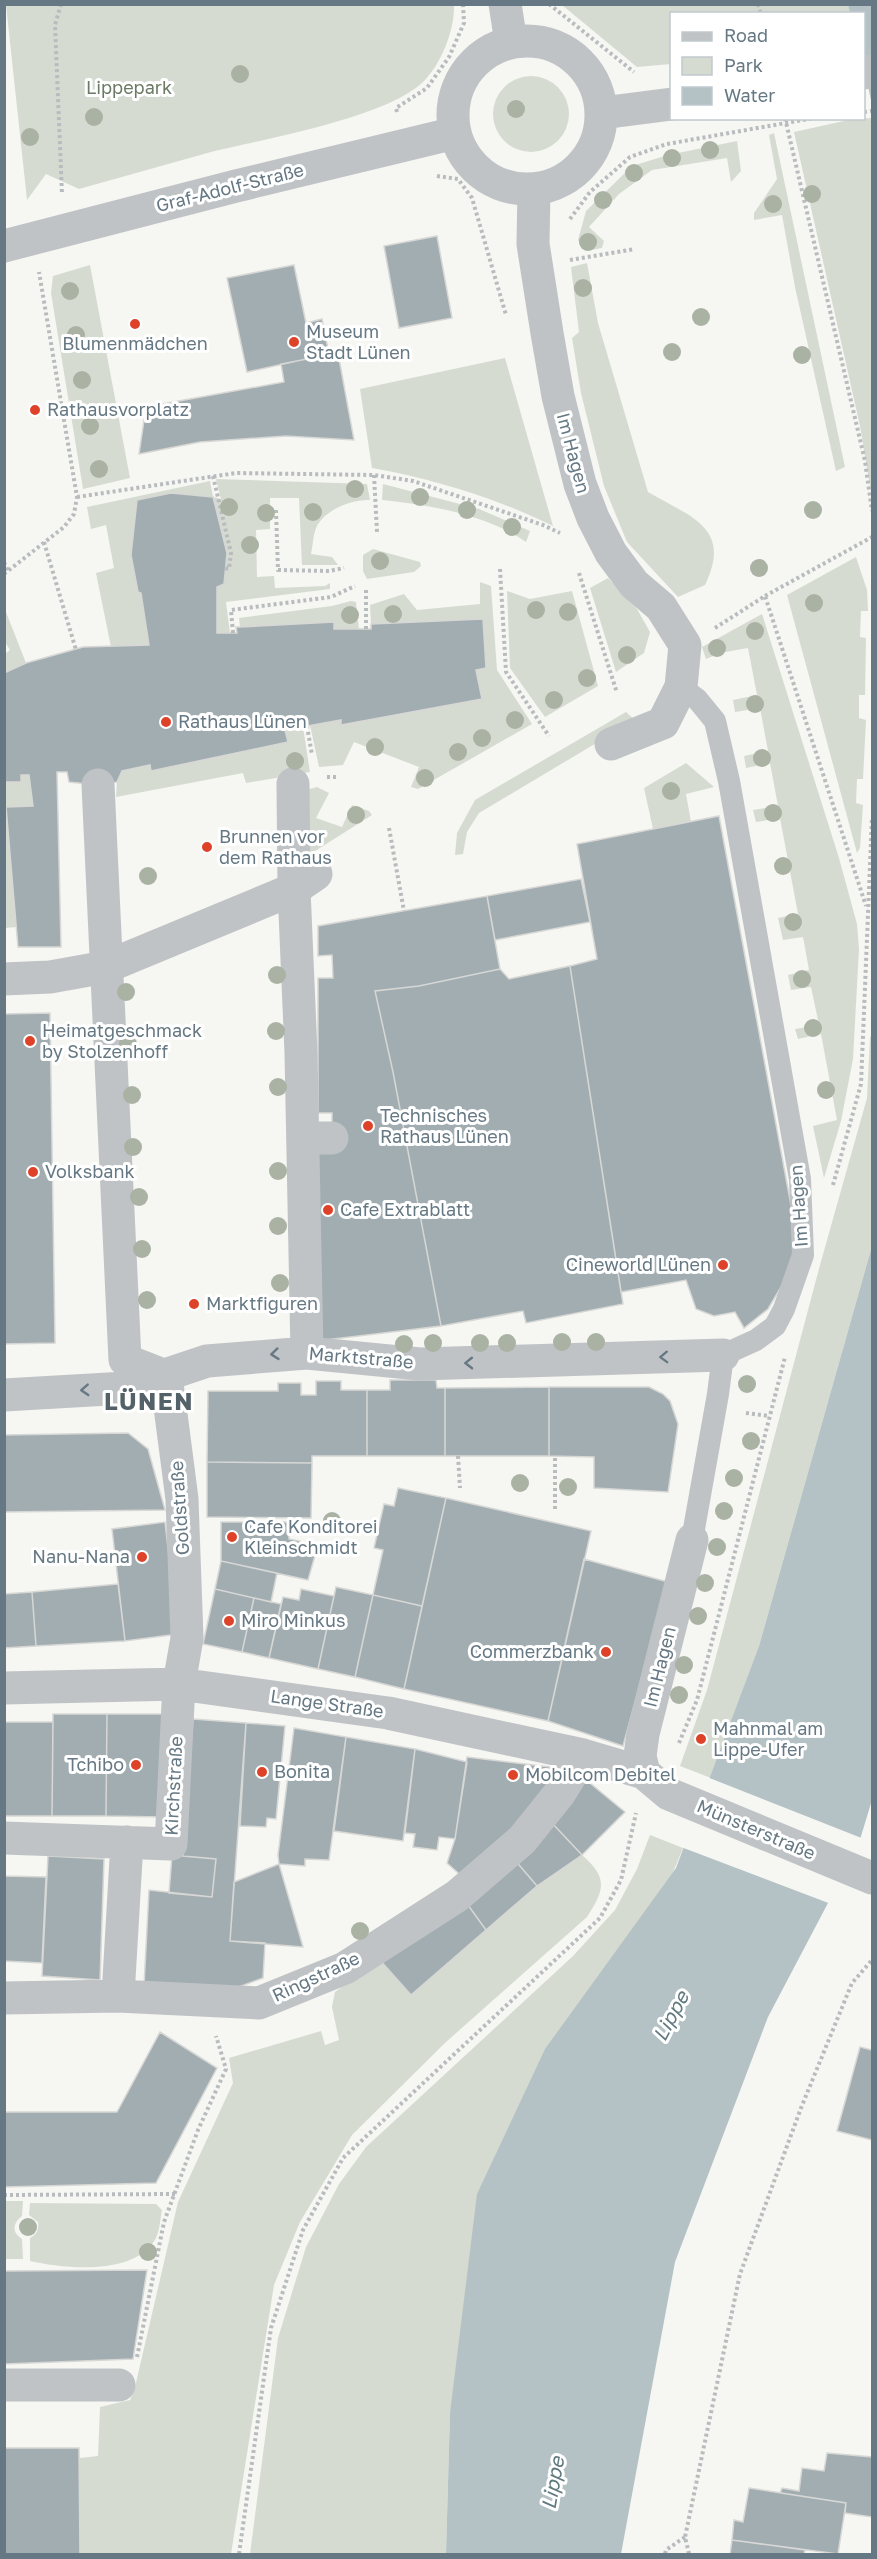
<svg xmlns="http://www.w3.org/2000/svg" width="877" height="2559" font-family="'Golos Text',sans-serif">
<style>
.green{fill:#d6dbd2}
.water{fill:#b4c2c5}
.pier{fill:#f6f6f2}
.building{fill:#a2adb1;stroke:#d7d7d5;stroke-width:1.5}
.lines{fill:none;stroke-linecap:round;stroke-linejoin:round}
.path{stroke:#b9bcbe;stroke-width:4;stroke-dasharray:3 3;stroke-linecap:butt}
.lane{stroke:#bfc3c6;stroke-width:22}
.street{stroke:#bfc3c6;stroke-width:33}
.tree{fill:#aab2a4}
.oneway{stroke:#657883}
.poi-dot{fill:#de432a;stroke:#fff;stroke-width:2}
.labels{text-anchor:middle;stroke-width:6;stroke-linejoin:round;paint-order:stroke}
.park-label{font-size:18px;fill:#6b7a64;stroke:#fff}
.street-label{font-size:18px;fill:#657883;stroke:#fff}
.poi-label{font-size:18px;fill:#657883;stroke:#fff;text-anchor:start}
.water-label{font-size:20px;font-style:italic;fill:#617a7f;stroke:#fff}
.district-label{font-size:24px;font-weight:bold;letter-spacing:1.5px;fill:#536168;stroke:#fff}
</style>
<rect width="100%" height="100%" fill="#f6f6f2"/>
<!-- green -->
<path class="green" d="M454 4C455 30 441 65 422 83 384 118 264 139 211 152 167 164 123 177 79 189L46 174 27 200 6 5Z
M848 4 850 13 672 14 671 64 637 67 562 5Z
M493 114a38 38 0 1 1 76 0a38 38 0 1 1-76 0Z
M872 118V498L860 426 794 132 853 119Z
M774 133 845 467 836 471 795 287 782 215 754 220V213L777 179 769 135Z
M737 141 741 171 731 182 727 158 652 170 619 194 589 227 604 241 602 248 586 251 578 240 586 211 632 166 668 155Z
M587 263 598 323 648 492C690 517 733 527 705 585L678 597 627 542 604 486 581 393 572 338 579 332 571 267Z
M90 265 130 478 83 489 51 293 53 276Z
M505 358 553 526C496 498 434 479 372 468L360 389Z
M216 479 367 484 370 500C353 499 326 509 317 526 313 533 313 546 311 554L332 557 338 565H302L299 498H270V529L256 530 257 577 274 576 275 588 325 586 330 583V589L226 602 230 633H217V587L224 583 227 553 213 497 171 493 137 500 131 555 138 592 141 593 149 645 111 647 96 573 114 568 106 525 91 529 87 507 210 481 213 497 221 499Z
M383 484 479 509 530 531 526 542C485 514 430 505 382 500Z
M373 549 420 562 421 566 414 572 367 579 363 571V555Z
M856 557 867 590 868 611H861L860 637 866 638 865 695H859V718L866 720 863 779H857L856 803 863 805 860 848 857 853 787 595Z
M608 578 637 609 650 632 644 653 616 672 590 588Z
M480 582 491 586 497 670 532 724 418 789 411 787 419 767 354 742 343 765 319 767 310 725 341 720 342 725 482 699 476 670 486 668 483 619 371 624 370 605 404 594 417 610 480 604Z
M507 591 530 599 572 591 598 686 545 717 510 668Z
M351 601 356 602 359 629H334L333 622 240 627 239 618 332 606Z
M4 607 26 663 5 673V654L10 650 5 642Z
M762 614 839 858 857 924 859 949 853 1059 841 1121 824 1178 813 1126 837 1120 821 1034 798 1039 795 1029 819 1025 811 987 791 990 788 975 809 970 803 937 783 940 778 918 798 914 780 818 756 822 753 810 778 806 770 763 746 768 744 756 768 751 760 708 735 712 733 700 757 695 748 648 720 653 706 659 702 647Z
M626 712 635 720 479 813 467 832 463 854 455 855 457 833 475 800Z
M303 727 310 772 246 783 243 773 116 797 117 782 122 771 150 765 152 771 287 742 285 730Z
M686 763 714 787 686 794 691 822 653 829 644 788Z
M21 775H29L33 806 7 807 17 927 5 928V782H21Z
M317 787 329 793 316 818 342 827 352 805 369 811 372 815 304 858 299 792Z
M872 1036V1246L759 1646 711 1778 680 1766 707 1690 820 1265 867 1098 870 1037Z
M650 1835 683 1848 450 2413 446 2554H250L278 2338 306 2247 339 2184 366 2147 573 1956 615 1910 637 1869Z
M582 1855C608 1878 605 1889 587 1917L446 2042 352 2135 300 2222 274 2285 231 2554H80V2458L98 2456 100 2407 130 2400 135 2387 178 2202 233 2083 229 2058 321 2031 325 2045 339 2040 332 2007 335 1992 379 1959 411 1995 537 1886Z
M5 2201H23L22 2216C13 2223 11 2232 22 2239L23 2259H5Z
M30 2203 156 2204 162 2210C160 2219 160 2230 156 2238 136 2276 65 2269 30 2261V2238C37 2234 39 2230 38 2222L29 2215Z"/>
<!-- water -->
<path class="water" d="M848 5H872V105L864 67V14L850 13Z
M872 1246V1800L858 1846 768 2017 675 2262 621 2554H446L450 2413 477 2194 545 2049 676 1868 759 1646Z"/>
<!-- pier -->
<path class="pier" d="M707 1777 864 1839 831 1904 681 1847Z"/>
<!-- building -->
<path class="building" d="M437 236 452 318 399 328 384 246Z
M294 265 306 323 322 319 329 354 247 372 227 278Z
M338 353 354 440 286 436 200 442 139 454 146 407 284 382 281 364Z
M171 493 213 497 227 553 224 584 217 587V633H237L236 627H240L334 622V629H371V624L483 619 486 668 476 670 482 699 341 725V720L285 730 288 742 151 771 150 765 122 771 117 782 98 785 69 782 67 772H57L61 947H18L6 807 33 806 29 775H21V782H4V673L26 663 83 647 149 645 141 593 138 592 131 555 137 500Z
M719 816 795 1227 796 1255 784 1282 768 1309 744 1328 735 1312 714 1316 696 1309 686 1280 621 1292 570 966 597 959 577 844Z
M581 879 590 922 495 940 487 896Z
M487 896 500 969 419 986 375 991 393 1072 441 1326 317 1341 318 1153 332 1138V1113H318V978H333L332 955 318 956V926Z
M570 966 623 1304 526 1323 523 1311 441 1326 393 1072 375 991 419 986 500 969 509 979Z
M50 1013 55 1343 4 1344V1014Z
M390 1380H436L437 1388H445V1456H367V1390H390Z
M316 1381H341V1390H367V1456H312V1463L207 1462 208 1391H278V1383H301V1395H316Z
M549 1387H649L663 1394 670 1401 678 1424 668 1492 594 1488V1457L549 1456Z
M549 1387V1456H445V1388Z
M128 1433 148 1449 165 1510 4 1512V1435Z
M207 1462 312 1463 311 1518 207 1517Z
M398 1488 446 1498 422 1606 373 1595 383 1550 374 1548 384 1504 394 1506Z
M446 1498 591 1531 548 1721 404 1689Z
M165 1522 178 1634 125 1641 112 1529Z
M221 1522H288L289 1539 318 1545 308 1580 221 1561Z
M584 1559 668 1582 623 1746 548 1721Z
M221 1561 277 1573 271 1602 215 1589Z
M118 1584 125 1641 36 1646 32 1592Z
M336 1587 373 1595 355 1677 318 1669Z
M215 1589 254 1598 242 1652 203 1644Z
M301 1589 334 1596 318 1669 269 1658 283 1597 299 1600Z
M32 1592 36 1646 4 1648V1594Z
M373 1595 422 1606 404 1689 355 1677Z
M254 1598 281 1604 269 1658 242 1652Z
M53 1714H107L106 1816H52Z
M107 1714H165L164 1817 106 1816Z
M193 1719 246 1723 230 1941 265 1943 263 1978 233 1989 144 1986 149 1890 212 1897 216 1859 183 1856Z
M4 1722H53L52 1816H4Z
M246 1723 285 1726 276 1819 267 1818 266 1827 240 1826Z
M294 1728 346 1737 329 1860 305 1859V1866L279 1864 278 1855Z
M346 1737 415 1749 403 1841 334 1831Z
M415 1749 467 1762 455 1839 439 1837 437 1850 413 1847 415 1834 405 1833Z
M467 1757 559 1768 500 1851 466 1880 447 1863 455 1839Z
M585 1779 625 1812 582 1855 551 1822Z
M551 1822 582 1855 537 1886 514 1859Z
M172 1855 216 1859 212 1897 169 1893Z
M48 1856 104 1859 100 1980 42 1976Z
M514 1859 537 1886 486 1930 465 1901Z
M279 1864 303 1947 230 1941 234 1882Z
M4 1876 46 1877 42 1963 4 1961Z
M465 1901 486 1930 411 1995 379 1959Z
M160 2032 217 2068 156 2183 4 2187V2112H117Z
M860 2047 872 2050V2140L837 2131Z
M147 2270 133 2359 4 2364V2271Z
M4 2448H79L80 2554H4Z
M827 2453 872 2457V2517L845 2513 846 2503 780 2493 782 2488 799 2491 802 2468 824 2471Z
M749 2488 846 2503 838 2554 732 2540 734 2520 743 2522Z
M732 2540 805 2550 804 2554H730Z"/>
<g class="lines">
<!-- path -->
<path class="path" d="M61 4 55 25 62 194
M549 4 634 72
M758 4 761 14
M397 112 396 108 427 88 449 57 464 23 463 4
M864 112 872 111
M785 118 865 461 872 511
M437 176 458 179 472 198 506 315
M570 219 590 192 630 157 667 144 814 118
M570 260 635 249
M374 475 377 532
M213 476 231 553 229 569 225 568
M77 497 236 473 374 475 413 481 543 525 560 533
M276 510 278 570 329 571 344 568
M44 542 76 650
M4 562 8 571
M500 569 506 672 549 736
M579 573 617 693
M4 574 64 527 74 514 77 497 39 272
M765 596 872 537
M715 628 765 596 866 906
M366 629V588
M233 633 231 610 331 597 355 586
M307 726 312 755
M327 777H338
M389 828 404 911
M833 1185 861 1084 872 817
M746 1413 769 1416
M458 1456 460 1488
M555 1509V1456
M679 1743 697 1700 785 1357
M4 2195 175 2194
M137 2357 164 2222 198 2130 226 2069 216 2036
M239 2554 271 2328 303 2230 343 2158 600 1918 621 1880 636 1813
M665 2554 666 2550 685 2537
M689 2554 685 2537 740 2274 801 2108 852 1983 872 1960"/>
<!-- lane -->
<path class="lane" d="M681 687 697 699 715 721 729 781 800 1179 803 1255 784 1309 775 1326 756 1340 723 1355 718 1394 692 1540"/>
<!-- street -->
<path class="street" d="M505 4 511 42
M453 115a74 74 0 1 1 148 0a74 74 0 1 1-148 0Z
M864 73 872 71
M602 113 672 104
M534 189 533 244 547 333 558 396 580 484 593 518 611 553 634 584 661 607 685 645 681 687 663 723 611 744
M4 246 236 186 455 133
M4 979 50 977 106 967 294 889 293 784
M303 1138H332
M307 1353 301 1053 294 889 316 874
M4 1395 126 1388 207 1361 307 1353 420 1364 723 1355
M4 1688 179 1684 388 1713 583 1755 644 1773 669 1794 872 1878
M644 1773 640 1756 643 1734 692 1540
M4 1838 171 1844 179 1684 187 1638 182 1499 166 1376 125 1360 98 785
M118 1996 127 1842
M4 1998 118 1996 259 2003 345 1968 457 1896 522 1840 559 1794 583 1755
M4 2385H119"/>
</g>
<!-- trees -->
<g class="tree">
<circle cx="240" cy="74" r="9"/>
<circle cx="516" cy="109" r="9"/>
<circle cx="94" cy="117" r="9"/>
<circle cx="30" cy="137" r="9"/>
<circle cx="710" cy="150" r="9"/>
<circle cx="672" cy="158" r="9"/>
<circle cx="634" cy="173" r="9"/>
<circle cx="812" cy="194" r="9"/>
<circle cx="603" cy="200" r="9"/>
<circle cx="773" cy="204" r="9"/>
<circle cx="588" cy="242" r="9"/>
<circle cx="583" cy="288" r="9"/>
<circle cx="70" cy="291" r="9"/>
<circle cx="701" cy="317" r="9"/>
<circle cx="76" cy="335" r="9"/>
<circle cx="672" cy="352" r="9"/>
<circle cx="802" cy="355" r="9"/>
<circle cx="82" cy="380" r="9"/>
<circle cx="90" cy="426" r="9"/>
<circle cx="99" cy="469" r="9"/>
<circle cx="355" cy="489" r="9"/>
<circle cx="420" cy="497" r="9"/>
<circle cx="229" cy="507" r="9"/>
<circle cx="467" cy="510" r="9"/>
<circle cx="813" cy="510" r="9"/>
<circle cx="313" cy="512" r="9"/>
<circle cx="266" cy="513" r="9"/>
<circle cx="512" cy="527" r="9"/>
<circle cx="250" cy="545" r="9"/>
<circle cx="380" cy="561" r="9"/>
<circle cx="759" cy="568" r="9"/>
<circle cx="814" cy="603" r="9"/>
<circle cx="536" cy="610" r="9"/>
<circle cx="568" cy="612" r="9"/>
<circle cx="393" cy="614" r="9"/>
<circle cx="350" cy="615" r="9"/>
<circle cx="755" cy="631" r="9"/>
<circle cx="717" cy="648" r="9"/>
<circle cx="627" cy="655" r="9"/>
<circle cx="587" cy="678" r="9"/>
<circle cx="554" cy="700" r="9"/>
<circle cx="755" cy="704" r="9"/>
<circle cx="515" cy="720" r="9"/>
<circle cx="482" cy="738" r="9"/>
<circle cx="375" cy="747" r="9"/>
<circle cx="458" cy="752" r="9"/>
<circle cx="762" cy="758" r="9"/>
<circle cx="295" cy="761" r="9"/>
<circle cx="425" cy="778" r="9"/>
<circle cx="671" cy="791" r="9"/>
<circle cx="773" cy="813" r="9"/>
<circle cx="356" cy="815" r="9"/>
<circle cx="783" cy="866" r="9"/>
<circle cx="148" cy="876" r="9"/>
<circle cx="793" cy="922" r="9"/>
<circle cx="277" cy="975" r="9"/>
<circle cx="802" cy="979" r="9"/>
<circle cx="126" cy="992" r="9"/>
<circle cx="813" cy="1028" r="9"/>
<circle cx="276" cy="1031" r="9"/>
<circle cx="128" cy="1044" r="9"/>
<circle cx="278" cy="1087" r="9"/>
<circle cx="826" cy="1090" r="9"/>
<circle cx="132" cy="1095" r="9"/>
<circle cx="133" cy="1147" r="9"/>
<circle cx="278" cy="1171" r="9"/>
<circle cx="139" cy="1197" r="9"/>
<circle cx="278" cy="1226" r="9"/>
<circle cx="142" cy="1249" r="9"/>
<circle cx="280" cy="1283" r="9"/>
<circle cx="147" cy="1300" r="9"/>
<circle cx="562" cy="1342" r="9"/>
<circle cx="596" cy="1342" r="9"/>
<circle cx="433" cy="1343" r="9"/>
<circle cx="480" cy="1343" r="9"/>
<circle cx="507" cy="1343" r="9"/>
<circle cx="404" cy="1344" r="9"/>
<circle cx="747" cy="1384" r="9"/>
<circle cx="751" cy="1441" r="9"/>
<circle cx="734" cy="1478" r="9"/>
<circle cx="520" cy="1483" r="9"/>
<circle cx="568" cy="1487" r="9"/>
<circle cx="724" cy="1511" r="9"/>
<circle cx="332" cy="1521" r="9"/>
<circle cx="717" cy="1547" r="9"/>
<circle cx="705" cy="1583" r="9"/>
<circle cx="698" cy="1616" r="9"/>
<circle cx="684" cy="1665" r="9"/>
<circle cx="679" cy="1695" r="9"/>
<circle cx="360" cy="1931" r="9"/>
<circle cx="28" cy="2227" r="9"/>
<circle cx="148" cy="2252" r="9"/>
</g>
<!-- one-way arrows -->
<defs><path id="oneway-chevron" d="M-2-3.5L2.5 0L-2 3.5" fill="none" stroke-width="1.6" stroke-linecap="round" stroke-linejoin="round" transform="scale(1.5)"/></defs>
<g class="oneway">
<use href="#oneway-chevron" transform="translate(275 1354) rotate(174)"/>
<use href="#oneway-chevron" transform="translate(664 1357) rotate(178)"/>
<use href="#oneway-chevron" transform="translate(469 1363) rotate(179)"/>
<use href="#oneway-chevron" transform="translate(85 1390) rotate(177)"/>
</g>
<!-- markers -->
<g class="poi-dot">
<circle cx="135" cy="324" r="6"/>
<circle cx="294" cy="342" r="6"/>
<circle cx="35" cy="410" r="6"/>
<circle cx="166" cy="722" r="6"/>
<circle cx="207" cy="847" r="6"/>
<circle cx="30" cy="1041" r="6"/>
<circle cx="368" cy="1126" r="6"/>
<circle cx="33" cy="1172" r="6"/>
<circle cx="328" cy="1210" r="6"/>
<circle cx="723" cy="1265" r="6"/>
<circle cx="194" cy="1304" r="6"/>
<circle cx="232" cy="1537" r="6"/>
<circle cx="142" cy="1557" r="6"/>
<circle cx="229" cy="1621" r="6"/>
<circle cx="606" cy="1652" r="6"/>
<circle cx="701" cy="1739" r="6"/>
<circle cx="136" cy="1765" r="6"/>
<circle cx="262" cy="1772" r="6"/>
<circle cx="513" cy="1775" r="6"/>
</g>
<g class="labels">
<!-- park labels -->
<g class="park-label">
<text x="129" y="94">Lippepark</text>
</g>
<!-- street labels -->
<g class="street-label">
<text transform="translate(230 188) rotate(-14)" y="6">Graf-Adolf-Straße</text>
<text transform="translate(573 453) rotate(75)" y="6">Im Hagen</text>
<text transform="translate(799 1206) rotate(-94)" y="6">Im Hagen</text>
<text transform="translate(361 1358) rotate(5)" y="6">Marktstraße</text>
<text transform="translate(180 1508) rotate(-94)" y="6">Goldstraße</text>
<text transform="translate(660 1667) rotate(-76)" y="6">Im Hagen</text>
<text transform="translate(327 1704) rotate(8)" y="6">Lange Straße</text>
<text transform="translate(174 1786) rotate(-87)" y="6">Kirchstraße</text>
<text transform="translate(756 1830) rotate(23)" y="6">Münsterstraße</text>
<text transform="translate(316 1977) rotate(-25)" y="6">Ringstraße</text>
</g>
<!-- poi labels -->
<g class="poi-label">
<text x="306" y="338">Museum<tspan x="306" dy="21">Stadt Lünen</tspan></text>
<text x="135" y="350" text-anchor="middle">Blumenmädchen</text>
<text x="47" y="416">Rathausvorplatz</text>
<text x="178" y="728">Rathaus Lünen</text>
<text x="219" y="843">Brunnen vor<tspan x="219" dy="21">dem Rathaus</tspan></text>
<text x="42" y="1037">Heimatgeschmack<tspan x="42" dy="21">by Stolzenhoff</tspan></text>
<text x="380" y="1122">Technisches<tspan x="380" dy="21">Rathaus Lünen</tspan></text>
<text x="45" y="1178">Volksbank</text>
<text x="340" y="1216">Cafe Extrablatt</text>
<text x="711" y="1271" text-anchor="end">Cineworld Lünen</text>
<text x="206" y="1310">Marktfiguren</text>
<text x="244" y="1533">Cafe Konditorei<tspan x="244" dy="21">Kleinschmidt</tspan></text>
<text x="130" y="1563" text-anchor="end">Nanu-Nana</text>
<text x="241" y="1627">Miro Minkus</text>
<text x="594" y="1658" text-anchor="end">Commerzbank</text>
<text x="713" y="1735">Mahnmal am<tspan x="713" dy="21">Lippe-Ufer</tspan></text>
<text x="124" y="1771" text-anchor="end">Tchibo</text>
<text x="274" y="1778">Bonita</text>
<text x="525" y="1781">Mobilcom Debitel</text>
</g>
<!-- water labels -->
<g class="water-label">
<text transform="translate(671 2016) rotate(-62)" y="7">Lippe</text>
<text transform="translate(553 2483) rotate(-80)" y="7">Lippe</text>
</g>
<!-- district labels -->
<g class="district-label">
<text x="149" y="1410">LÜNEN</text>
</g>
</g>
<!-- border -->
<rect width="877" height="2559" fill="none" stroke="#657883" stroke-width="12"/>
<!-- legend -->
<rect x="670" y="12" width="195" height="108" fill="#ffffff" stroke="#c1c9cd" stroke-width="1.5"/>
<rect x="682" y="32" width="30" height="9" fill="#bfc3c6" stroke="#c1c9cd" stroke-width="1.5"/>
<text x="724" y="42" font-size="18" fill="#657883">Road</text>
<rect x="682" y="57" width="30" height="18" fill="#d6dbd2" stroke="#c1c9cd" stroke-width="1.5"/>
<text x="724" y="72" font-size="18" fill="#657883">Park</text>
<rect x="682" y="87" width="30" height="18" fill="#b4c2c5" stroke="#c1c9cd" stroke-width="1.5"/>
<text x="724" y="102" font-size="18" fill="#657883">Water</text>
</svg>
